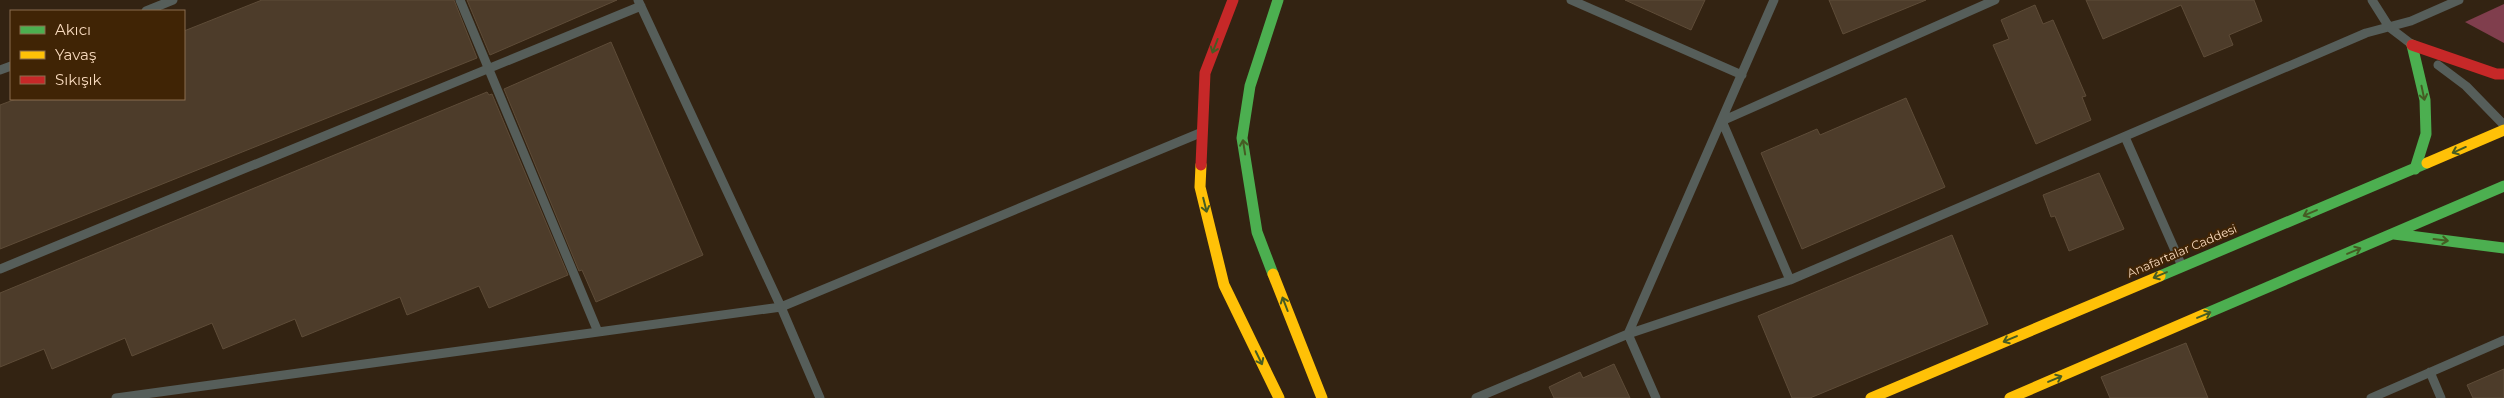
<svg xmlns="http://www.w3.org/2000/svg" width="2504" height="398" font-family="Montserrat,sans-serif">
<style>
.forest{fill:#803e4d}
.building{fill:#4d3c2a;stroke:#5e4c38}
.lines{fill:none;stroke-linecap:round;stroke-linejoin:round}
.lane{stroke:#565e5a;stroke-width:9}
.fast{stroke:#4caf50;stroke-width:11}
.slow{stroke:#ffc107;stroke-width:11}
.jam{stroke:#c62828;stroke-width:11}
.oneway{stroke:#455c23}
.labels{text-anchor:middle;stroke-width:4;stroke-linejoin:round;paint-order:stroke}
.street-label{font-size:12px;fill:#f8dabe;stroke:#402405}
</style>
<rect width="100%" height="100%" fill="#332312"/>
<!-- forest -->
<path class="forest" d="M2504 4V43L2465 22Z"/>
<!-- building -->
<path class="building" d="M262 0H454L477 58 0 249V105L16 99H184V31Z
M467 0H617L490 55Z
M1625 0H1705L1691 30Z
M1829 0H1926L1843 34Z
M2086 0H2254L2262 21 2229 35 2233 45 2204 57 2181 5 2103 39Z
M2035 5 2043 24 2053 20 2086 96 2082 97 2091 120 2036 144 1993 45 2009 39 2001 20Z
M611 42 703 255 596 302 582 270 579 271 504 89Z
M487 92 489 95 492 94 568 275 489 308 479 286 407 315 400 297 302 337 295 319 223 349 212 323 132 356 125 338 52 369 44 349 0 367V293Z
M1906 98 1945 187 1802 249 1761 153 1817 129 1820 135Z
M2099 173 2124 229 2069 251 2055 216 2051 217 2043 195Z
M1952 235 1988 324 1810 398H1792L1758 316Z
M2186 343 2208 398H2110L2101 377Z
M1614 364 1630 398H1554L1549 387 1580 372 1583 378Z
M2504 369V398H2473L2467 385Z"/>
<g class="lines">
<!-- lane -->
<path class="lane" d="M460 0 598 332
M638 0 781 307 820 398
M1571 0 1742 75
M2372 0 2389 27 2410 43
M146 11 173 0
M2438 65 2466 86 2504 125
M0 70 11 66
M2125 137 2181 264
M0 269 641 6
M1790 280 2366 33 2411 21 2459 0
M2430 372 2441 398
M116 398 781 307 1200 133
M1476 398 1628 334 1774 0
M1656 398 1628 334 1790 280 1722 121 1995 0
M2371 398 2504 340"/>
<!-- fast -->
<path class="fast" d="M2412 45 2425 100 2426 134 2415 169
M2394 234 2504 248
M1273 274 1257 232 1242 138 1250 86 1278 0
M2160 276 2427 163
M2205 314 2504 186"/>
<!-- slow -->
<path class="slow" d="M2427 163 2504 130
M1201 165 1200 187 1224 285 1279 398
M1273 274 1322 398
M1871 398 2160 276
M2010 398 2205 314"/>
<!-- jam -->
<path class="jam" d="M2412 45 2496 74H2504
M1201 165 1205 73 1233 0"/>
</g>
<!-- one-way arrows -->
<defs><path id="oneway-shaft" d="M-6 0H5M1.5-3L5.5 0L1.5 3" fill="none" stroke-width="1.6" stroke-linecap="round" stroke-linejoin="round" transform="scale(1.25)"/></defs>
<g class="oneway">
<use href="#oneway-shaft" transform="translate(1215 46) rotate(111)"/>
<use href="#oneway-shaft" transform="translate(2423 93) rotate(78)"/>
<use href="#oneway-shaft" transform="translate(1244 147) rotate(-99)"/>
<use href="#oneway-shaft" transform="translate(2459 150) rotate(156)"/>
<use href="#oneway-shaft" transform="translate(1205 205) rotate(76)"/>
<use href="#oneway-shaft" transform="translate(2310 213) rotate(157)"/>
<use href="#oneway-shaft" transform="translate(2441 240) rotate(7)"/>
<use href="#oneway-shaft" transform="translate(2354 251) rotate(-23)"/>
<use href="#oneway-shaft" transform="translate(2160 275) rotate(157)"/>
<use href="#oneway-shaft" transform="translate(1285 304) rotate(-111)"/>
<use href="#oneway-shaft" transform="translate(2204 315) rotate(-23)"/>
<use href="#oneway-shaft" transform="translate(2010 339) rotate(157)"/>
<use href="#oneway-shaft" transform="translate(1259 358) rotate(64)"/>
<use href="#oneway-shaft" transform="translate(2055 379) rotate(-23)"/>
</g>
<g class="labels">
<!-- street labels -->
<g class="street-label">
<text transform="translate(2182 251) rotate(-23)" y="4">Anafartalar Caddesi</text>
</g>
</g>
<!-- legend -->
<rect x="10" y="10" width="175" height="90" fill="#402405" stroke="#8a6d4f"/>
<rect x="20" y="26" width="25" height="8" fill="#4caf50" stroke="#8a6d4f"/>
<text x="55" y="35" font-size="15" fill="#f8dabe">Akıcı</text>
<rect x="20" y="51" width="25" height="8" fill="#ffc107" stroke="#8a6d4f"/>
<text x="55" y="60" font-size="15" fill="#f8dabe">Yavaş</text>
<rect x="20" y="76" width="25" height="8" fill="#c62828" stroke="#8a6d4f"/>
<text x="55" y="85" font-size="15" fill="#f8dabe">Sıkışık</text>
</svg>
